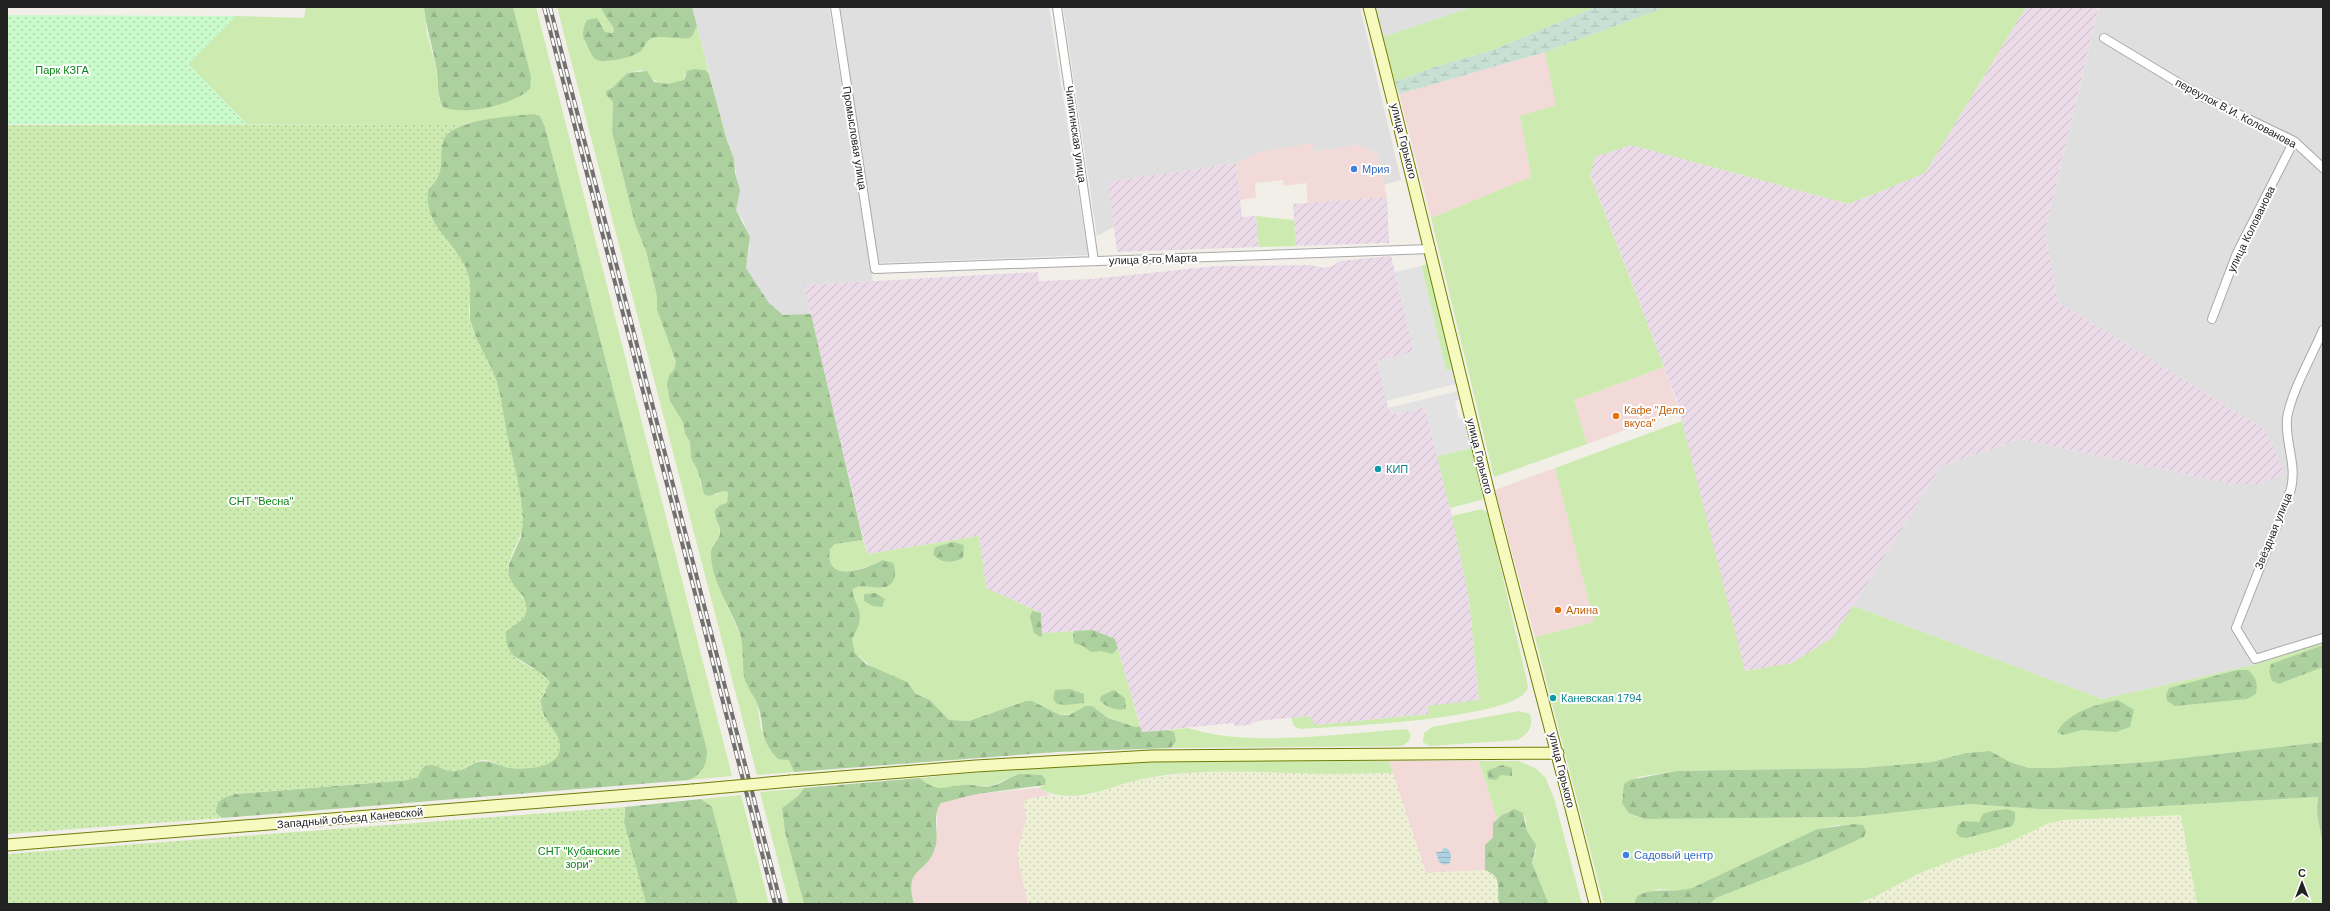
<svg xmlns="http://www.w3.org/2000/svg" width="2330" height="911" font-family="Helvetica,sans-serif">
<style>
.residential{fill:#e0dfdf}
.commercial{fill:#f2dad9}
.industrial{fill:url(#industrial-furrows)}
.farmland{fill:url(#farmland-dots)}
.grass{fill:#cdebb0}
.forest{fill:url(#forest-firs)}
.wetland{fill:url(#wetland-marsh)}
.park{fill:url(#park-dots)}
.garden{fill:url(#garden-dots)}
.parking{fill:#e2e2e2}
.water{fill:url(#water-rules)}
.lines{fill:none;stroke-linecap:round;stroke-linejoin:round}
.minor-casing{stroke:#a9a9a9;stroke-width:10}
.secondary-casing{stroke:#707d05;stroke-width:13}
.minor{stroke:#fff;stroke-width:8}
.secondary{stroke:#f7fabf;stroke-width:11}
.rail-casing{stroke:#707070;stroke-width:4}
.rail{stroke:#fff;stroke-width:2.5;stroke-dasharray:8;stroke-linecap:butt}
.secondary-bridge-casing{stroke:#707d05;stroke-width:13;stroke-linecap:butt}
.secondary-bridge{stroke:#f7fabf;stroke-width:11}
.shop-dot{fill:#3f7fe0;stroke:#fff;stroke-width:1.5}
.food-dot{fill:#e8710a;stroke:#fff;stroke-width:1.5}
.culture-dot{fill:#0f9aa8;stroke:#fff;stroke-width:1.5}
.labels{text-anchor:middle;stroke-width:4;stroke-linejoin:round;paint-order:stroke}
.park-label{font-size:11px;fill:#0c8416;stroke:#fff}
.street-label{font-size:11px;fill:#222;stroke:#fff}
.shop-label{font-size:11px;fill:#366cbe;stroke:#fff;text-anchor:start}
.food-label{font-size:11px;fill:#c56008;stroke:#fff;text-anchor:start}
.culture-label{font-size:11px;fill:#0d838f;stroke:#fff;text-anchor:start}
</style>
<defs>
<pattern id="industrial-furrows" width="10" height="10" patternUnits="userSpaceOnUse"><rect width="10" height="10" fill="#ebdbe8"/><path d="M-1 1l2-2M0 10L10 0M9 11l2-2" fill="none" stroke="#c9bcc7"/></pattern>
<pattern id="farmland-dots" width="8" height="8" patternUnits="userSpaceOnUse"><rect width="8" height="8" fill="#eef0d5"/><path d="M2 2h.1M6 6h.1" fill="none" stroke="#ccceb7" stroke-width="1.8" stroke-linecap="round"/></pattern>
<pattern id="forest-firs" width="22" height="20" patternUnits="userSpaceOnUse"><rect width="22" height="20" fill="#add19e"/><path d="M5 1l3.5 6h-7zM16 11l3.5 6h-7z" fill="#95b388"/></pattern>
<pattern id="wetland-marsh" width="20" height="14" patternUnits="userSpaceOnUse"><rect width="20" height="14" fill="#c6e0d4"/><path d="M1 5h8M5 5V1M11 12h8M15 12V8" fill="none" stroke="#aac0b6"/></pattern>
<pattern id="park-dots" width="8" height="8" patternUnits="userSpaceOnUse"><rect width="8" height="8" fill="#c8facc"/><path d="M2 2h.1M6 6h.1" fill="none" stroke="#acd6af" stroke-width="1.8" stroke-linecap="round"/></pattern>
<pattern id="garden-dots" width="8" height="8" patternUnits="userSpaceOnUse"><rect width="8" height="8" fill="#cdebb0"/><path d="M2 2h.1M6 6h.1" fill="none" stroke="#b0c997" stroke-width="1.8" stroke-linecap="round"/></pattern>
<pattern id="water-rules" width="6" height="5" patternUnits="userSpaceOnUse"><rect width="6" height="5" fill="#aad3df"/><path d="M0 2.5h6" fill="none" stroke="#92b5bf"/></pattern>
</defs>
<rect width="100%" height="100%" fill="#f2efe9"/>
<!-- residential -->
<path class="residential" d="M692 7H829L873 281 804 285 811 314 783 316 769 303 746 268 750 245 744 222 736 210 735 204 739 194 734 159 727 141Z
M840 7H1049L1088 255 878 263Z
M1063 7H1360L1401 180 1384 185 1377 153 1357 145 1314 152 1312 144 1260 152 1236 163 1109 182 1114 227 1097 236Z
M1375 7H1472L1383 37Z
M2099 7H2323V642L2253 665 2102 699 1853 606 1941 466 2020 439 2231 484 2264 429 2058 302 2045 231Z"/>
<!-- commercial -->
<path class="commercial" d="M1545 52 1557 105 1520 116 1531 177 1431 218 1399 94Z
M1312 143 1314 152 1357 145 1377 153 1387 197 1308 203 1306 183 1284 186 1283 180 1255 183 1256 198 1240 200 1236 163 1259 152Z
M1664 367 1679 410 1587 444 1574 400Z
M1555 468 1594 622 1535 637 1495 490Z
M1389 761H1479L1497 819 1493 823V837L1487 842 1485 870 1426 873Z
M1038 788 1052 795 1027 799 1026 821 1017 853 1028 904H914L911 892V881L915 873 931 857 937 835V809L941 803 977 794Z"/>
<!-- industrial -->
<path class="industrial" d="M2026 7H2096L2098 10 2045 231 2058 302 2264 429 2285 473 2260 484H2231L2020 439 1941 466 1833 638 1792 663 1744 671 1677 401 1590 174 1595 157 1631 145 1849 204 1925 173Z
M1236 163 1242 217 1256 216 1259 247 1117 252 1108 182Z
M1387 197 1389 243 1296 246 1293 204Z
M1391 256 1414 352 1377 361 1389 411 1397 414 1425 407 1462 557 1469 598 1479 701 1428 706 1429 714 1314 725V721H1311L1310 716 1257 721 1249 725 1235 726 1234 723 1142 732 1115 639 1093 630 1042 633 1041 613 986 588 979 536 867 554 804 285 1038 272 1039 281 1092 279 1216 266 1311 265 1324 268 1333 266 1340 261Z"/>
<!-- farmland -->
<path class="farmland" d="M1242 770 1330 774 1393 773 1426 873 1485 870 1491 872 1498 879 1500 885 1499 904H1028L1017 853 1026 821 1024 802 1027 799 1052 795 1073 797 1089 795 1109 787 1142 779 1200 772Z
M2182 814 2197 904H1857L1876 896 1918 874 1966 855 1999 847 2049 823 2063 820Z"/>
<!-- grass -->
<path class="grass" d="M306 7H424L427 34 436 65 439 100 531 76 513 7H536L732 776 689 780C700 774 707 762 707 750L545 127 540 116 497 118 465 124H247L188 64 236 16 304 18Z
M557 7H601L614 30 609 34 605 32 597 18 584 41C588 46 591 56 596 59 604 65 632 57 640 51 646 47 645 40 652 38 665 33 678 39 691 37L697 26 709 74 701 69 684 75V80C666 90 656 83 643 70L627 73 612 88 606 91V95L613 102 612 132 635 224 646 251 657 296V310L676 362 674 370 678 413 683 422 685 434 690 442 691 458 698 471 701 486 716 495 723 491 728 492 727 504 720 505 718 524 720 531 718 538 712 546 711 554 714 569 718 585 739 633 744 648 746 684 757 702 761 730 789 760 794 772 757 775Z
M1472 7H1596L1493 50 1435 67 1395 82 1383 37Z
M1666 7H2026L1925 173 1849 204 1631 145 1595 157 1590 175 1664 367 1574 400 1587 444 1494 477 1431 218 1531 177 1520 116 1556 105 1545 52Z
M1256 216 1294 220 1296 246 1259 247Z
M1427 264 1453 369 1450 371 1446 370 1421 266Z
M1682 421 1745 671 1792 663 1832 638 1853 606 2102 699 2253 665 2323 642V645L2272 664 2269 672 2279 684 2323 667V742L2148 762 2053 768H2029L2010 762 1990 751 1966 753 1932 762 1861 768 1676 771 1637 777 1635 816 1644 819 1855 817 1970 804 2039 809 2095 810 2318 797 2317 814 2323 844V904H2197L2181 815 2063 820 2049 823 1999 847 1966 855 1918 874 1876 896 1857 904H1710L1716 898 1811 861 1864 837 1839 825 1817 829 1692 888 1683 891 1659 889 1637 896 1634 904H1604L1535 637 1594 622 1555 468Z
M1472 448 1483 498 1481 500 1450 508 1437 456Z
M1482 509 1488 513 1528 686C1527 718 1345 726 1315 728L1300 729 1294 726 1291 718 1310 716 1311 721H1314L1315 725 1429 714 1428 706 1479 700 1469 598 1452 516Z
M979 536 986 588 1041 613 1042 633 1093 630 1115 639 1140 726 1136 727 1108 718 1096 709 1086 706 1077 713 1060 715 1032 701H1026L969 721 949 720 930 700 916 694 907 682 874 669 855 653 852 639 858 607 852 593 853 589C870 578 892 603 895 569L882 560C865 569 824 584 830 549L835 544 863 540 867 554Z
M1519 711 1530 714C1534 726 1528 735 1517 740L1429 746 1423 742 1424 733 1432 727Z
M1188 728C1247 748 1344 733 1407 729L1411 735 1409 741 1402 746 1171 748 1174 745 1168 730Z
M1173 761H1389L1393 773C1372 773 1350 774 1329 774 1266 773 1204 767 1142 779 1104 787 1076 807 1038 788L1045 785 1046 780 1042 775H1015L992 786 963 785 953 788H937L928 785 920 778 1022 768Z
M1479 761H1519L1535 768 1545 777 1554 798 1582 904H1549L1532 863 1536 850 1527 831 1526 819 1523 813 1508 811 1497 819Z
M804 788 798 796 782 808 785 832 804 904H789L760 792Z
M741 795 769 904H737L712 807 701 799Z"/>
<!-- forest -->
<path class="forest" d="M424 7H513L531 76 530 89C512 105 465 116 443 107 436 94 439 79 436 65 432 45 426 27 424 7Z
M601 7H692L697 26C695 29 694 34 691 37 687 41 663 35 653 38 645 40 646 46 641 51 634 57 602 65 595 59 592 56 588 48 586 43 581 36 583 27 587 20L597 18 605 32 612 33 614 30C611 22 604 16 601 7Z
M694 69 705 70 709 74 727 141 734 159 735 173 740 190 736 210 750 237 746 268 769 303 783 315 811 314 863 540 835 544 830 549C824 584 865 570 882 560L893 563C895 568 896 573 894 579 886 597 866 580 853 589 852 594 854 597 856 602 863 617 860 625 852 639L855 653 866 664 907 682 916 694 930 700 949 720 969 721 1026 701H1032L1060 715H1069L1086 706H1092L1108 718 1136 727 1140 726 1142 732 1168 730 1174 732 1176 741 1171 748 1057 752 794 772 789 760 778 759C757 737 766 726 757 703 753 694 746 687 744 676 742 662 744 649 740 634 731 608 712 583 711 555 710 545 719 541 720 533 721 525 714 519 715 510L720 505 727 503 728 492 723 491 709 496 704 494 698 471 691 458 690 442 685 434 683 422 670 401 667 384 669 375 674 370 676 362 657 310V296L646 251 635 224 612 132 613 102 606 95V91L612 88 627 73 647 71 654 82 668 84 684 80 687 71Z
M534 114 540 116 545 127 707 750C707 765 703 773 689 780L222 818 216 813C216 799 224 797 235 794L408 780C414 775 421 767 428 765 438 763 444 771 452 771 474 771 471 754 499 765L555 733 544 716 540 701 546 691 535 669 512 655 506 644V631L513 625 524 597 514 587 508 575 509 564 521 537 523 519 496 380 477 341 470 320V302L457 253 436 227 429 213 427 199 428 189C447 172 437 163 443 141 449 119 514 116 534 114Z
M953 542 964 545 963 558C952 563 941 564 933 554L935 547Z
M876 593 885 599 882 607 873 606 864 601V594Z
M1032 611 1041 613 1042 636 1040 637 1034 633 1030 617Z
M1093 630 1115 639 1118 648 1112 654 1101 651 1091 652 1083 646 1074 643 1073 634 1075 631Z
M2323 645V667L2279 684 2272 681 2269 672 2271 664Z
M2237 670H2248C2256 677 2258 683 2256 694L2247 699 2175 706 2167 701 2166 695 2169 688Z
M1070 689 1084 694V703L1066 705 1057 704 1053 699 1055 690Z
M1114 690 1125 698 1126 709C1117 711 1106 708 1100 700L1101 696Z
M2118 700 2134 710 2130 727 2116 732 2082 730 2063 735 2057 732C2068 712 2097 704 2118 700Z
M2323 742V844L2317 814 2318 797 2095 810 2039 809 1970 804 1855 817 1644 819 1629 813 1622 803 1624 784 1630 780 1676 771 1861 768 1932 762 1966 753 1990 751 2010 762 2029 768H2053L2148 762Z
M1502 765 1512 768V776L1501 775 1496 780 1488 779 1487 771Z
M1020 774 1042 775 1046 780 1045 785 977 794 941 803C931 816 940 833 935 848 927 875 903 866 914 904H804L785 832 782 808 798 796 804 788 920 778C937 793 944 787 963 785 973 784 982 788 992 786 1002 784 1010 776 1020 774Z
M701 799 712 807 738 904H646L624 823 625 807Z
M1514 809 1523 813 1527 831 1536 845 1532 863 1549 904H1499C1496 889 1504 877 1485 870V845L1493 837V823L1502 815Z
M2007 809 2015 812V820L2012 826 1966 838 1960 837 1956 833 1958 825 1963 821 1979 822 1983 814 1992 811Z
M1855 824 1863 825 1866 831 1864 837 1811 861 1716 898 1710 904H1634L1637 896C1656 886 1673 894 1692 888L1817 829Z"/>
<!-- wetland -->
<path class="wetland" d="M1596 7H1666L1545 52 1399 94 1395 82 1435 67 1493 50Z"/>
<!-- park -->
<path class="park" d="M7 15 236 16 188 64 247 124H7Z"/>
<!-- garden -->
<path class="garden" d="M465 124C460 127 452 129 448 133 433 148 452 168 428 189 423 231 464 245 470 282 472 295 467 309 470 322 476 342 489 359 496 379 502 398 504 419 508 439 514 464 522 492 523 519 523 540 509 552 508 570 508 587 534 599 525 616 522 621 512 627 506 631 504 666 534 661 550 682L540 701C541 705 542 711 544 716 548 725 559 734 560 745 562 769 525 770 508 768 501 767 493 761 485 760 472 760 464 773 451 771 438 770 427 754 418 777L408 780 235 794C224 797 216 799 216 813L222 818 7 834V125Z
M625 807 624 823 646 904H7V854Z"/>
<!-- parking -->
<path class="parking" d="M1421 266 1446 370 1453 369 1456 384 1386 401 1377 361 1414 351 1395 272Z
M1458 391 1460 399 1455 401 1459 419 1465 418 1472 448 1437 456 1425 407 1397 414 1389 411 1388 408Z"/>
<!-- water -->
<path class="water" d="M1444 848 1448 849 1451 855 1450 863 1445 865 1439 862 1436 852H1441Z"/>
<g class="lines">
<defs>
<path id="minor" d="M835 7 875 269 1431 249
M1057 7 1094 261
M2104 38 2197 94 2294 141 2323 168
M2212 319 2237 253 2294 141
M2323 330C2313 354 2290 394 2287 419 2285 443 2297 464 2291 489L2236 628 2255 659 2323 638"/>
<path id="secondary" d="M1369 7C1410 166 1448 326 1487 485 1522 625 1561 764 1595 904
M791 781 976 766 1151 756 1558 753
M7 845 692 790"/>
</defs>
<!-- minor casing -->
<use href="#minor" class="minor-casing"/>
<!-- secondary casing -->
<use href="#secondary" class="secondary-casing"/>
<!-- minor -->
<use href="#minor" class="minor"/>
<!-- secondary -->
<use href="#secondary" class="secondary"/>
<defs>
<path id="rail" d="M544 7 775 904
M550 7 781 904"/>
</defs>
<!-- rail casing -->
<use href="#rail" class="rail-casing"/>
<!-- rail -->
<use href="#rail" class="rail"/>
<defs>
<path id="secondary-bridge" d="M692 790 791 781"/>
</defs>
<!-- secondary-bridge casing -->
<use href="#secondary-bridge" class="secondary-bridge-casing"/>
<!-- secondary-bridge -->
<use href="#secondary-bridge" class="secondary-bridge"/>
</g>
<!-- markers -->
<g class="shop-dot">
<circle cx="1354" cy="169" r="4"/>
<circle cx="1626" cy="855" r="4"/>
</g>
<g class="food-dot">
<circle cx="1616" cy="416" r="4"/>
<circle cx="1558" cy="610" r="4"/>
</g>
<g class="culture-dot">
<circle cx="1378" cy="469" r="4"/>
<circle cx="1553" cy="698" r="4"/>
</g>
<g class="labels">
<!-- park labels -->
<g class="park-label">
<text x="62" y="74">Парк КЗГА</text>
<text x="261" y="505">СНТ "Весна"</text>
<text x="579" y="855">СНТ "Кубанские<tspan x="579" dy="13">зори"</tspan></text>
</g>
<!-- street labels -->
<g class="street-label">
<text transform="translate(2236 113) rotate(28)" y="4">переулок В.И. Колованова</text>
<text transform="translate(1076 134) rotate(82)" y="4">Чипигинская улица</text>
<text transform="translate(855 138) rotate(81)" y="4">Промысловая улица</text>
<text transform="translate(1404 141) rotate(76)" y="4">улица Горького</text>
<text transform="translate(2251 229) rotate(-64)" y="4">улица Колованова</text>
<text transform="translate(1153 259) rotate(-2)" y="4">улица 8-го Марта</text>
<text transform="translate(1480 456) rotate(76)" y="4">улица Горького</text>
<text transform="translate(2273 531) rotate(-68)" y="4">Звёздная улица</text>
<text transform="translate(1562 770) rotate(76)" y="4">улица Горького</text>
<text transform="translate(350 818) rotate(-5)" y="4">Западный объезд Каневской</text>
</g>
<!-- shop labels -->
<g class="shop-label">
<text x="1362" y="173">Мрия</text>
<text x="1634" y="859">Садовый центр</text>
</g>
<!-- food labels -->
<g class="food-label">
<text x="1624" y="414">Кафе "Дело<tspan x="1624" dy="13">вкуса"</tspan></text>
<text x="1566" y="614">Алина</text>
</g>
<!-- culture labels -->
<g class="culture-label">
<text x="1386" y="473">КИП</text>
<text x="1561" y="702">Каневская 1794</text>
</g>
</g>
<!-- border -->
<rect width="2330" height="911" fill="none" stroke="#222222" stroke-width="16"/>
<!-- north arrow -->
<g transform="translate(2302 883)" stroke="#ffffff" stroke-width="3" paint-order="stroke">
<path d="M0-3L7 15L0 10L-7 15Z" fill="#222222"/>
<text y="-6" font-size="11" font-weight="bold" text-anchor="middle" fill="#222222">С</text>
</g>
</svg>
